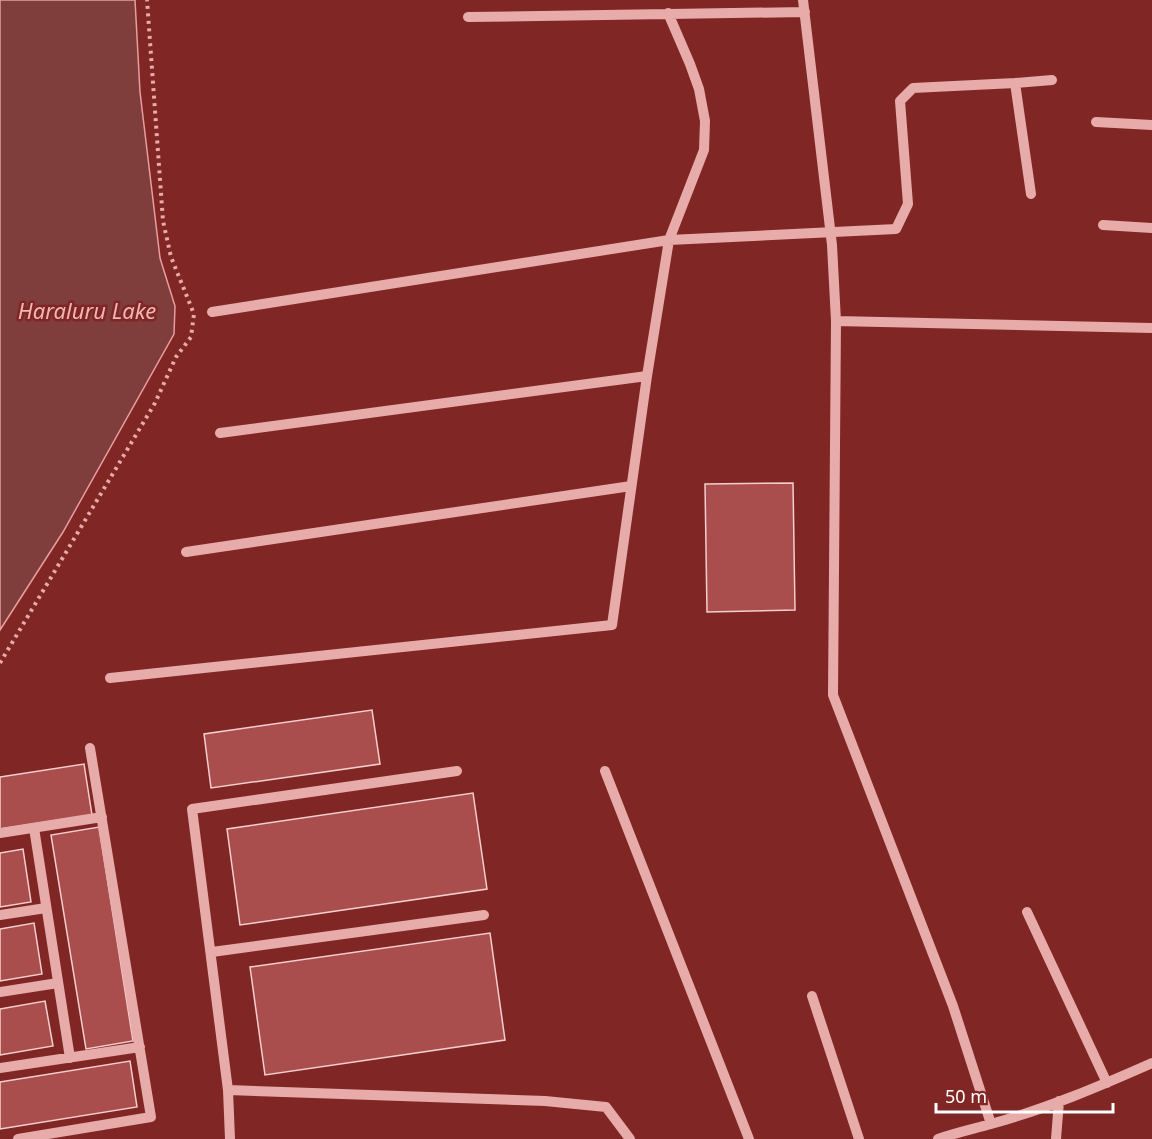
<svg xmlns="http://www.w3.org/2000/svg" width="1152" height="1139" font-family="'Noto Sans',sans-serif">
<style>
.water{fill:#7f3d3c;stroke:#e89e9f;stroke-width:1.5}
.building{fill:#a94e4c;stroke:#f5cece;stroke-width:1.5}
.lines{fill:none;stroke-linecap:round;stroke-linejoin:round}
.path{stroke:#e7abaa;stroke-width:4;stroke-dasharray:3 4.5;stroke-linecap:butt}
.minor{stroke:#e7abaa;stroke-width:10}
.labels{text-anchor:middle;stroke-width:5;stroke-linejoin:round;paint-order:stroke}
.water-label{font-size:22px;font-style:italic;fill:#eeb6b6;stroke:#802624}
</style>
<rect width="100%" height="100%" fill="#802624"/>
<!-- water -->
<path class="water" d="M0 0H135L140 92 160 258 175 306 174 334 63 532 0 630Z"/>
<!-- building -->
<path class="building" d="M793 483 795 610 707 612 705 484Z
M372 710 380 764 211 788 204 734Z
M84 764 92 815 0 829V777Z
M473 793 487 889 240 925 227 829Z
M99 827 133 1041 86 1049 51 835Z
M23 849 31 902 0 907V853Z
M34 923 42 974 0 981V929Z
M490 933 505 1040 265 1075 250 967Z
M45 1001 53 1046 0 1055V1009Z
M130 1061 137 1107 0 1129V1082Z"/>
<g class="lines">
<!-- path -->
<path class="path" d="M0 663 155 403 176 357 191 337 194 314 171 257 163 221 147 0"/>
<!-- minor -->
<path class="minor" d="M803 0 832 245 836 321 833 695 953 1006 991 1124
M468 17 805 12
M1015 83 1052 80
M1096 122 1152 125
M1103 225 1152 228
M212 312 669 240 896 229 908 204 900 101 913 88 1015 83 1031 194
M836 321 1152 328
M220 433 647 376
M186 552 631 486
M110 678 612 625 647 376 669 240 704 150 705 121 699 89 690 64 668 13
M605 771 749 1139
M34 828 70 1058
M0 833 102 817
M1027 912 1107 1083
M0 915 46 908
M212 952 484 915
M0 992 58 983
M812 996 859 1139
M0 1068 140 1047
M228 1090 545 1101 606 1107 630 1139
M18 1139 151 1117 90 748
M230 1139 228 1090 192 809 457 771
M938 1139C955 1133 973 1129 991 1124 1046 1109 1100 1086 1152 1063
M1056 1139 1059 1101"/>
</g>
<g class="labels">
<!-- water labels -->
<g class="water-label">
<text x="87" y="319">Haraluru Lake</text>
</g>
</g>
<!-- scale -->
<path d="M936 1103v9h177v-9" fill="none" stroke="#ffffff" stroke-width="3"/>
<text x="945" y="1103" font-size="18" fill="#ffffff" stroke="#802624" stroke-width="4.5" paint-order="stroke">50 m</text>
</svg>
